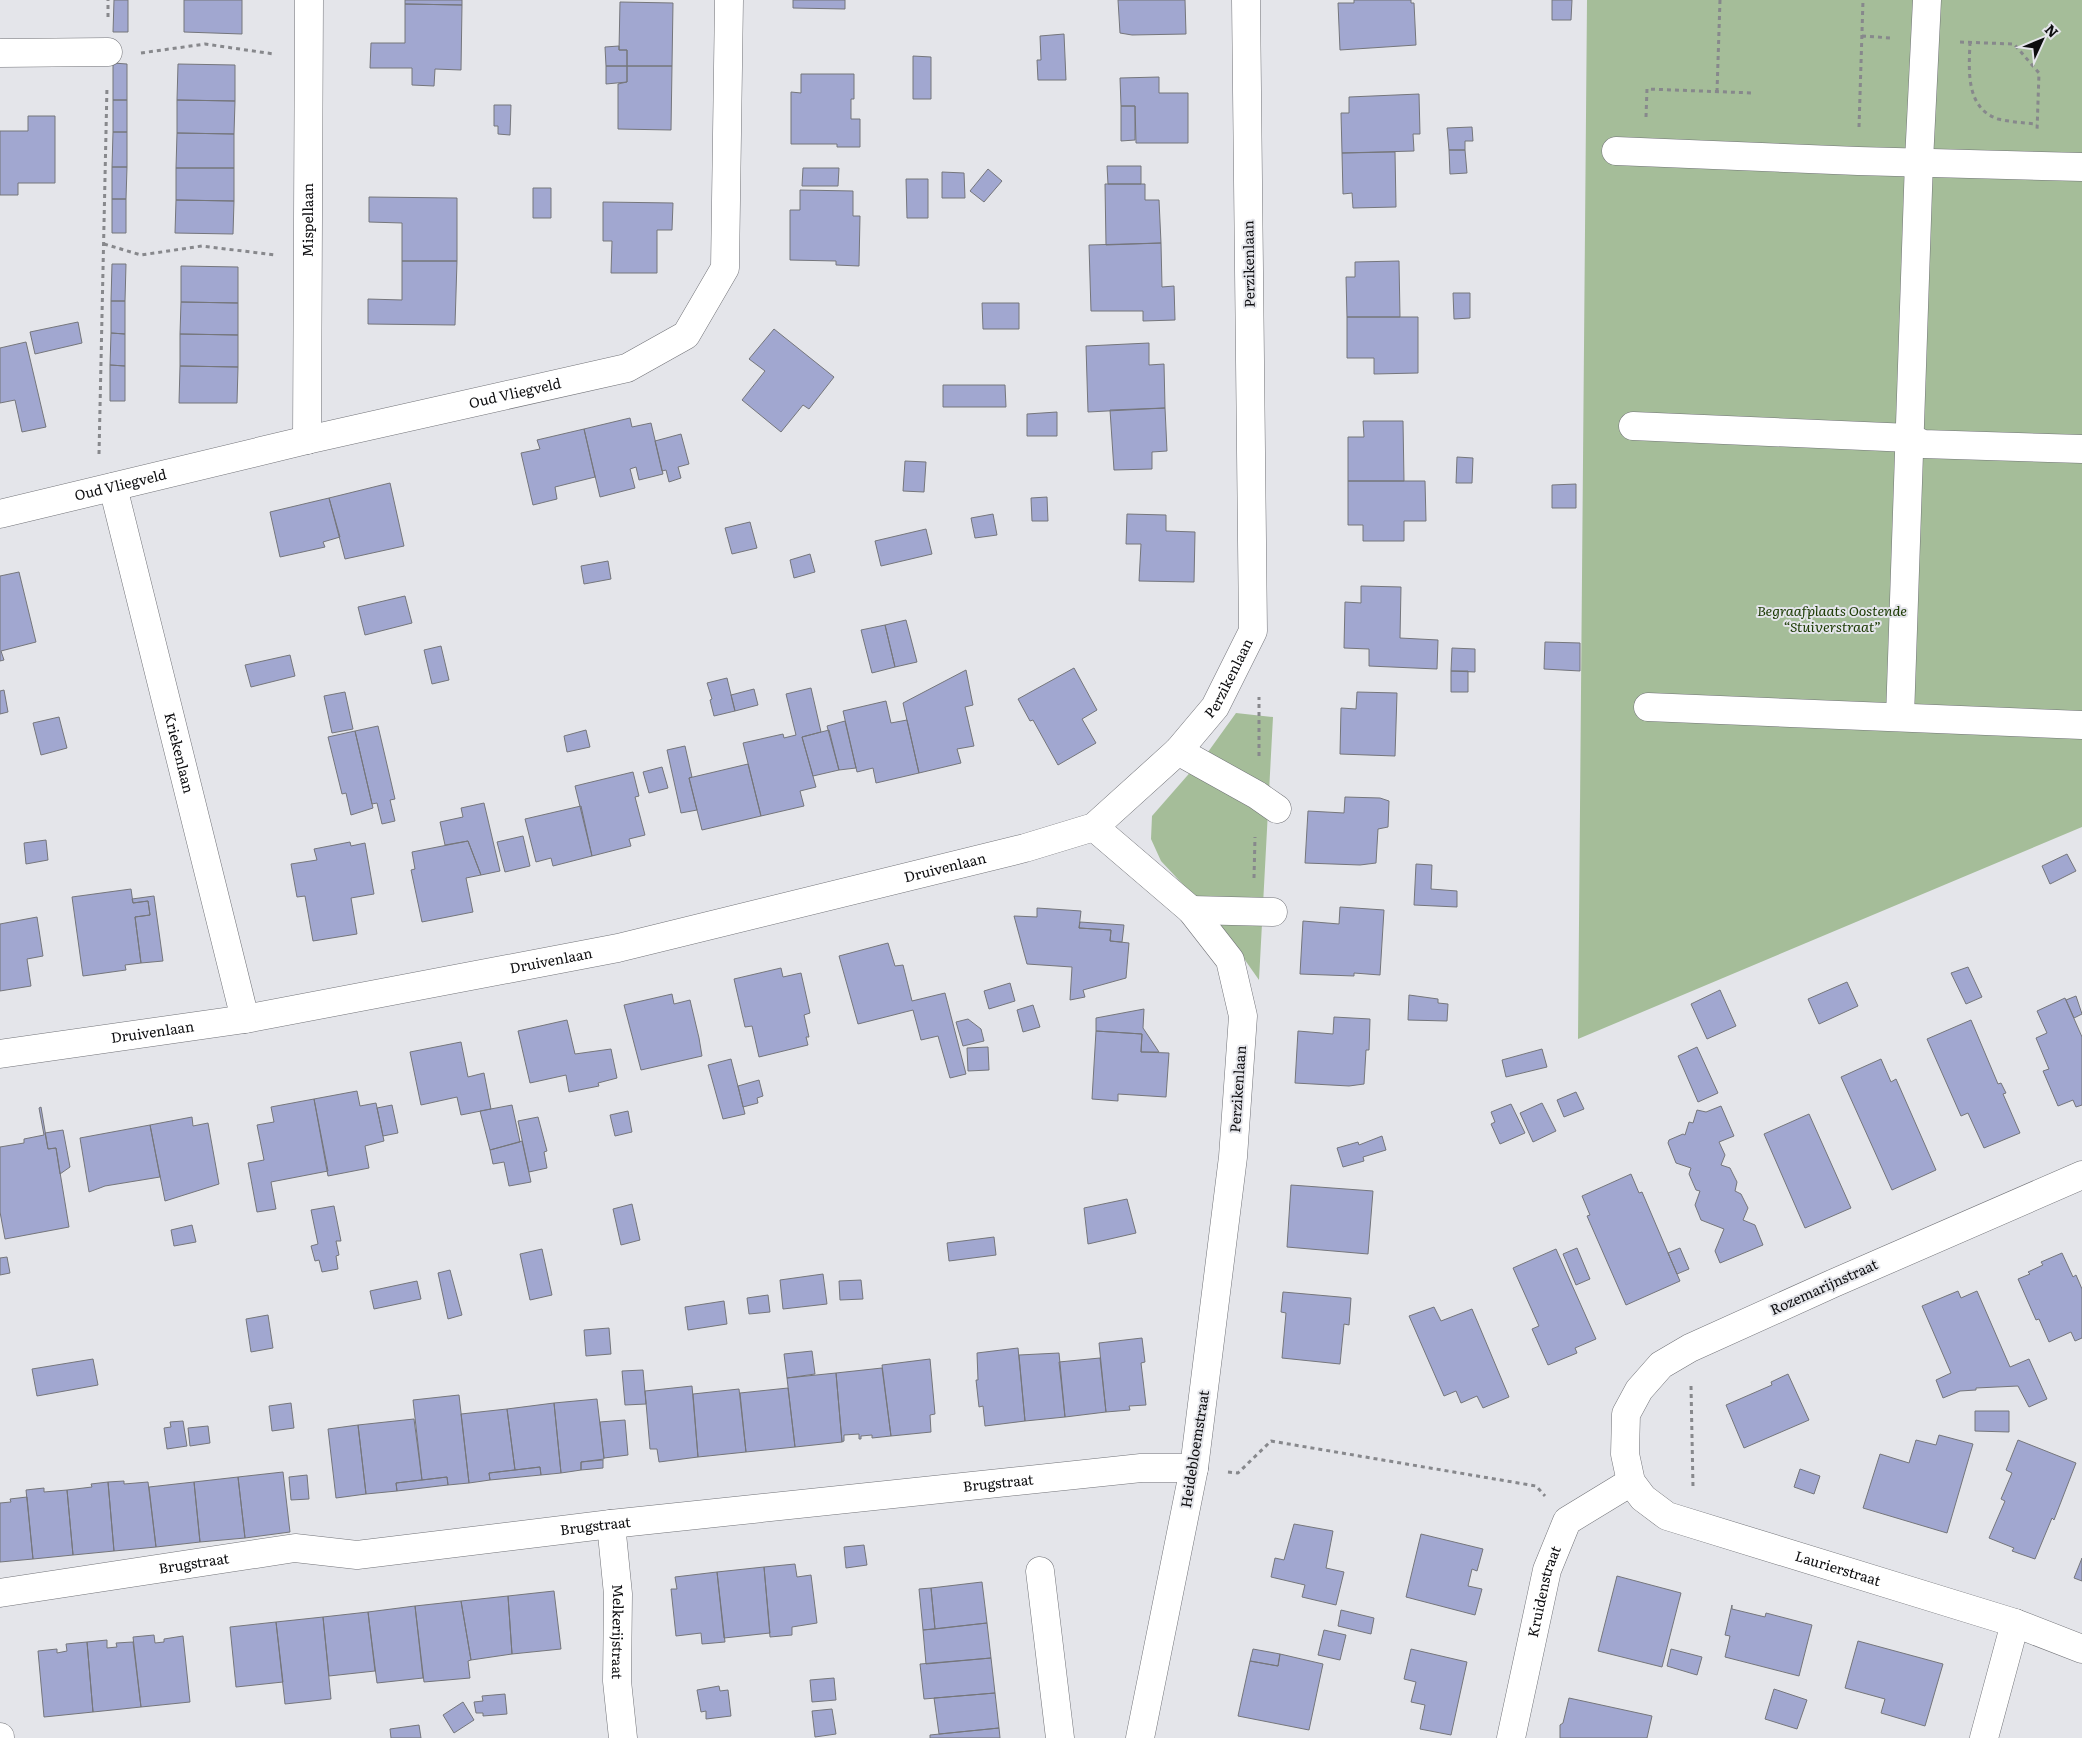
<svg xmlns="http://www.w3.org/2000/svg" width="2082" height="1738" font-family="Literata,serif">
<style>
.green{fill:#a5bd99}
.building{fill:#a1a7d0;stroke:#75767b}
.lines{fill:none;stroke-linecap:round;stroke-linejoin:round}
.minor-casing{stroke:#727378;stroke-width:29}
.path{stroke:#87888c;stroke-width:3;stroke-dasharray:4 4;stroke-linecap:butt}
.minor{stroke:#fff;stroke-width:28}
.labels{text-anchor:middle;stroke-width:4;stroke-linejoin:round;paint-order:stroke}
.street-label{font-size:14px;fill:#0d0d0f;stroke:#e4e5ea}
.park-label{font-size:14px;font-style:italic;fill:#193800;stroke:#e4e5ea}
</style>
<rect width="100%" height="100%" fill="#e4e5ea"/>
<!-- green -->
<path class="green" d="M1587 0H2082V827L1578 1039Z
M1236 713 1273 717 1259 980 1219 923 1161 861 1151 839 1152 816 1208 752Z"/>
<!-- building -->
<path class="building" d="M114 0H128V32H113Z
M184 0H242V34L184 32Z
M405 0H462V5L405 4Z
M793 0H845V9L793 8Z
M1118 0H1185L1186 34 1132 35 1120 33Z
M1354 0H1411V3H1414L1416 45 1340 50 1338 3H1354Z
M1552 0H1572L1571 20H1552Z
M620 2 673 3 672 66H627V50H619Z
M405 4 462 5 461 70 435 69 434 86 412 85V68H370L371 43H405Z
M1064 34 1066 80H1038L1037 60H1041L1040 36Z
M619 46V50H627V66H606L605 47Z
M913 56 931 57V99H913Z
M113 63 127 64V100H113Z
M178 64 235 65V101L177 100Z
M606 66H627V82L606 84Z
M627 66H672L671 130 618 129V84L627 82Z
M801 74H854V99H851V119H860V147H837V144H791V92L801 93Z
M1159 77V93H1188V143H1136L1135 106H1121L1120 78Z
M1419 94 1420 134H1413L1414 151 1342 153 1341 113H1349V97Z
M113 100H127V132H113Z
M177 100 235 101 234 134 177 133Z
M494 105H511L510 135 498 134V126H494Z
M1121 106H1135V140L1121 141Z
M28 116H55V183H18V195H0V131H28Z
M1472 127 1473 141H1465V150H1449L1447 128Z
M113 132H127V167H112Z
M177 133 234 134V168H176Z
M1449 150H1465L1467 173 1450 174Z
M1395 152 1396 207 1353 208 1352 193 1343 194 1342 153Z
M1107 166H1141V184H1108Z
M112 167H127L126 199H112Z
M176 168H234V201L176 200Z
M803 168H839L838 186H802Z
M988 169 1002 181 984 202 970 191Z
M942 172 964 173 965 198H942Z
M906 179H928V218H907Z
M1105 184H1145V200H1159L1161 243 1106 245Z
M533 188H551V218H533Z
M800 190 853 191V216H860L859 266 836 265V261L790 260V210H800Z
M369 197 457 198V261H402V223L369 222Z
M112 199H126V233H112Z
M176 200 234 201 233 234 175 233Z
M603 202 673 203 672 230H657V273H611L612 241H603Z
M1161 243 1162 287 1174 286 1175 320 1143 321V311H1091L1089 245Z
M402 261H457L455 325 368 324V299L402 300Z
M1399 261 1400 317H1347L1346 277H1355V262Z
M112 264H126L125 301H111Z
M181 266 238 267V303L181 302Z
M1453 293H1470V318L1454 319Z
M111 301H125V334L111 333Z
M181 302 238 303V335L180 334Z
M982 303H1019V329H983Z
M1347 317H1418V373L1374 374V358H1347Z
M78 322 82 343 35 354 30 332Z
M774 329 834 377 809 409 803 405 781 432 742 400 765 371 749 359Z
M111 333 125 334V366L110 365Z
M180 334 238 335V367L180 366Z
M26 342 46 427 22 432 15 400 0 403V348Z
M1149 343V365L1164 364 1165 408 1088 412 1086 346Z
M110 365 125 366V401H110Z
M180 366 238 367 237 403H179Z
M943 385H1005L1006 407H943Z
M1165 408 1167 451 1152 452V469L1114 470 1110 410Z
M1057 412V436H1027V414Z
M630 418 632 427 651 423 663 474 639 480 636 467 630 469 635 488 600 497 584 429Z
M1363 421H1403L1404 481H1348V437H1364Z
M584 429 595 477 555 487 557 499 533 505 521 453 540 449 537 440Z
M681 434 689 464 678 467 681 478 669 482 666 470 662 471 655 441Z
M1457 457 1473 458 1472 483H1456Z
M905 461 926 462 924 492 903 491Z
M1348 481H1425L1426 521H1404V541H1363V525H1348Z
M390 483 404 546 345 559 329 498Z
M1576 484V508H1552V485Z
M1047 497 1048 521H1032L1031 498Z
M329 498 340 537 323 542 325 547 280 557 270 512Z
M993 514 997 535 975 538 971 518Z
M1127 514 1166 515V531L1195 532 1194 582 1139 581 1141 544H1126Z
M750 522 757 548 732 554 725 528Z
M926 529 932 554 881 566 875 541Z
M810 554 815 572 794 578 790 560Z
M608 561 611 579 584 584 581 566Z
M19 572 36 642 1 651 4 660 0 661V576Z
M1361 586 1401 587 1400 638 1438 640 1437 669 1369 666V649L1344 648 1345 602 1361 603Z
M405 596 412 623 365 635 358 607Z
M906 620 917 662 895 667 885 625Z
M885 625 895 667 872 673 861 630Z
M1545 642 1580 643V671L1544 669Z
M441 646 449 680 432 684 424 650Z
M1452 648 1475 649V672L1451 671Z
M290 655 295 676 251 687 245 665Z
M1074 668 1097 710 1082 719 1096 743 1058 765 1033 720 1030 721 1018 699Z
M966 670 973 705 965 707 974 746 957 749 961 763 919 773 903 703Z
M1451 671H1468V692H1451Z
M727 678 735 711 714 716 710 700 712 699 707 683Z
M811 688 821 732 802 737 816 787 800 791 804 806 761 816 743 743 783 734 784 738 796 735 786 694Z
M754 689 758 705 735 711 731 695Z
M4 690 8 712 0 714V691Z
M345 692 353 729 332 733 324 696Z
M1357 692 1397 693 1395 756 1340 754 1341 708 1356 709Z
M886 701 891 723 907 720 919 773 876 783 873 768 857 772 843 711Z
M59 717 67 748 41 755 33 723Z
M845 721 856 768 839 770 827 726Z
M378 726 395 799 390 800 395 821 382 824 377 803 372 804 355 731Z
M586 730 590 747 567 752 564 736Z
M829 730 839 770 813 776 802 737Z
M355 731 373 808 351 815 346 793 342 794 328 737Z
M685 746 692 777 689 778 697 810 681 813 667 750Z
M748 764 761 816 702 830 689 778Z
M662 767 668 788 649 793 643 772Z
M633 772 639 796 635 797 645 835 629 839 631 846 592 856 575 786Z
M1345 797 1380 798 1389 801 1388 827 1378 829 1376 863 1360 865 1305 863 1308 811 1344 813Z
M484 803 500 871 481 875 468 841 445 845 440 822 463 817 461 808Z
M581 806 592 856 553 866 551 858 536 862 525 819Z
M523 836 530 866 505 872 497 842Z
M46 840 48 860 26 864 24 843Z
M468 841 481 875 466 878 473 912 422 922 411 870 415 869 412 852Z
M350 842 351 846 365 843 374 894 351 898 357 934 313 941 305 896 297 897 291 864 317 860 314 849Z
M2067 854 2076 871 2050 884 2042 866Z
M1416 864 1432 865 1431 889 1457 891V907L1414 905Z
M131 889 133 903 148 901 150 915 135 917 141 963 125 965 126 970 83 976 72 897Z
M154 896 163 961 141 963 135 917 150 915 148 901 133 903 132 899Z
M1340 907 1384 910 1380 975 1354 973V976L1300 974 1303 921 1339 924Z
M1037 908 1081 911 1079 928 1111 930 1110 941 1129 943 1126 978 1083 990 1085 997 1070 1000 1072 967 1027 964 1014 916 1037 917Z
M37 917 43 956 27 959 31 986 0 991V924Z
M1080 922 1124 925 1122 942 1110 941 1111 930 1079 928Z
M888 943 895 966 903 965 912 1001 945 993 966 1074 950 1078 938 1036 921 1040 913 1010 858 1024 839 956Z
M1968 967 1982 997 1966 1004 1951 973Z
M781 968 783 977 801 973 810 1013 804 1015 809 1037H806L808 1045 759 1057 752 1026 745 1027 734 979Z
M1847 982 1858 1006 1819 1024 1808 999Z
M1010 983 1015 1001 989 1009 984 991Z
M1720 990 1736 1026 1707 1039 1691 1004Z
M672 994 674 1004 690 1000 699 1038 702 1056 641 1070 624 1005Z
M1409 995 1438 999V1003L1448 1004 1447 1021 1408 1020Z
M2076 996 2082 1014 2074 1018 2066 1000Z
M2065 998 2082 1037V1105L2076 1107 2073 1100 2058 1106 2043 1071 2049 1069 2036 1038 2047 1033 2037 1011Z
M1033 1005 1040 1027 1023 1032 1017 1010Z
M1144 1009 1143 1028 1159 1052H1141L1142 1034 1096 1031V1018Z
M1334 1017 1370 1019 1369 1050H1366L1364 1084 1349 1086 1295 1083 1298 1031 1333 1034Z
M968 1019 981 1029 984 1041 963 1046 956 1022Z
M567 1020 575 1054 611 1049 617 1078 598 1083 599 1086 569 1092 566 1075 530 1083 518 1031Z
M1971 1020 1998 1084 2001 1083 2006 1093 2003 1094 2020 1133 1984 1148 1968 1113 1961 1116 1927 1039Z
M1096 1031 1142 1034 1141 1052 1169 1053 1166 1097 1118 1094V1101L1092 1099Z
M461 1042 468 1077 484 1073 491 1109 461 1115 457 1097 421 1105 410 1052Z
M988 1047 989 1070 968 1071 967 1048Z
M1697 1047 1718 1093 1698 1102 1678 1056Z
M1542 1049 1547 1067 1506 1077 1502 1060Z
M731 1059 745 1114 723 1119 708 1065Z
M1881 1059 1891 1082 1896 1079 1936 1170 1892 1190 1841 1077Z
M759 1080 763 1096 757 1098 758 1103 743 1107 738 1086Z
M357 1091 360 1106 376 1103 384 1141 365 1146 369 1168 328 1176 314 1099Z
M1576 1092 1584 1109 1564 1117 1557 1100Z
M314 1099 328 1171 271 1182 276 1209 257 1212 248 1163 264 1160 257 1125 274 1122 271 1107Z
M1542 1103 1556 1131 1533 1142 1520 1113Z
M1511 1104 1525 1133 1500 1144 1491 1124 1495 1122 1491 1112Z
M392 1105 398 1133 383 1136 377 1108Z
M512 1105 520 1142 490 1150 480 1111Z
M1721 1106 1734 1136 1719 1142 1725 1155 1721 1165 1730 1168 1737 1182 1735 1191 1741 1194 1748 1208 1743 1220 1755 1225 1763 1245 1720 1263 1715 1251 1724 1229 1701 1220 1695 1205 1700 1191 1696 1190 1689 1174 1691 1168 1676 1163 1668 1143 1669 1140 1683 1134 1685 1135 1689 1122 1693 1123 1697 1110 1706 1112Z
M41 1107 48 1149 56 1148 69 1227 5 1239 0 1212V1147L24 1143V1139L44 1135 39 1108Z
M628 1111 632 1132 615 1136 610 1115Z
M1809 1114 1851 1208 1805 1228 1764 1134Z
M192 1117 193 1126 208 1123 219 1184 165 1201 150 1125Z
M538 1117 547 1151 544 1152 547 1168 529 1172 518 1121Z
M150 1125 160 1177 105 1186 89 1192 80 1138Z
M63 1130 70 1167 60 1174 56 1148 48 1149 45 1133Z
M1382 1136 1386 1150 1363 1157 1364 1161 1343 1167 1337 1148 1358 1142 1359 1145Z
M522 1141 531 1182 509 1186 504 1162 493 1164 490 1150Z
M1631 1174 1639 1193 1642 1192 1680 1281 1626 1305 1587 1216 1590 1215 1582 1196Z
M1291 1185 1373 1191 1368 1254 1287 1247Z
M1127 1199 1136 1233 1088 1244 1084 1208Z
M632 1204 640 1240 621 1245 613 1209Z
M334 1206 341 1241H336L339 1255 336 1256 338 1269 322 1272 319 1260 315 1261 311 1246 318 1244 311 1210Z
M192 1225 196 1242 174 1246 171 1230Z
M994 1237 996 1255 949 1261 947 1243Z
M1577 1248 1590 1279 1576 1285 1563 1254Z
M1680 1248 1689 1269 1677 1274 1668 1253Z
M542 1249 552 1295 530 1300 520 1254Z
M1556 1249 1596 1339 1575 1348 1577 1353 1548 1365 1532 1329 1539 1326 1513 1268Z
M2062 1253 2073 1277 2076 1275 2082 1289V1338L2075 1341 2071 1332 2049 1342 2039 1319 2036 1320 2018 1279 2030 1274 2028 1272 2043 1265 2041 1262Z
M7 1257 10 1273 0 1275V1258Z
M450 1270 462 1315 448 1319 438 1273Z
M823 1274 827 1304 783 1309 780 1280Z
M861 1280 863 1299 840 1300 839 1281Z
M417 1281 421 1299 374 1309 370 1291Z
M1958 1291 1961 1298 1977 1291 2010 1367 2029 1359 2047 1399 2029 1407 2018 1386 1976 1388V1390L1960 1391 1943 1398 1936 1380 1951 1373 1922 1306Z
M1283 1292 1351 1298 1349 1325 1344 1324 1340 1364 1282 1358 1286 1313 1281 1312Z
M768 1295 770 1312 749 1314 747 1298Z
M724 1301 727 1324 688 1330 685 1307Z
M1434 1307 1441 1321 1472 1309 1509 1397 1483 1408 1477 1396 1461 1403 1456 1391 1444 1396 1409 1316Z
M268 1315 273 1348 251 1352 246 1319Z
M609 1328 611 1354 586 1356 584 1330Z
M1142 1338 1145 1362 1141 1363 1146 1405 1129 1406 1130 1410 1106 1412 1099 1343Z
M1018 1348 1025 1421 985 1426 983 1406 979 1407 976 1380H978L977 1353Z
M812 1351 815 1374 787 1378 784 1354Z
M1059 1353 1065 1417 1025 1421 1019 1355Z
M1100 1358 1106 1412 1065 1417 1059 1362Z
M93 1359 98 1385 37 1396 32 1369Z
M930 1359 935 1414 930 1415 931 1432 891 1436 882 1365Z
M882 1368 891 1436 872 1438V1435L861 1436V1439H859V1434L844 1435V1441L842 1442 836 1373Z
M643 1370 646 1404 625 1405 622 1371Z
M836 1373 842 1442 795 1447 787 1378Z
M1788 1374 1809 1420 1744 1448 1726 1405 1772 1385 1771 1382Z
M692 1386 698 1457 659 1462 657 1449H650L645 1391Z
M788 1388 795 1447 746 1452 740 1393Z
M739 1389 746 1452 698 1457 693 1394Z
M459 1395 469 1483 448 1485 447 1477 422 1480 413 1400Z
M597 1399 604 1459 581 1462V1470L561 1473 554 1403Z
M291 1403 294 1428 272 1431 269 1406Z
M554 1403 561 1473 541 1475 540 1467 515 1470 507 1409Z
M507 1409 515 1470 489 1473 490 1480 469 1483 461 1414Z
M1975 1411H2009V1432L1975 1431Z
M414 1419 422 1480 396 1483 397 1491 366 1494 358 1425Z
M625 1420 628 1455 604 1458 600 1422Z
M183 1421 187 1446 167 1449 164 1428 171 1427 170 1422Z
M358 1425 366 1494 336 1498 328 1429Z
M208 1426 210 1443 190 1446 188 1428Z
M1939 1435 1973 1444 1947 1533 1863 1508 1880 1454 1909 1463 1916 1440 1936 1445Z
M2018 1440 2076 1463 2054 1520 2052 1518 2035 1559 2012 1551 2014 1548 1989 1538 2005 1501 2001 1499 2012 1473 2006 1470Z
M603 1460V1468L581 1470V1462Z
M540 1467 541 1475 490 1480 489 1473Z
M1800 1469 1820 1476 1814 1494 1794 1487Z
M283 1472 290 1532 245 1538 238 1477Z
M307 1475 309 1499 291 1500 289 1477Z
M238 1477 245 1538 200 1542 194 1482Z
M447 1477 448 1485 397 1491 396 1483Z
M124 1481V1484L148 1482 156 1547 114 1551 108 1482Z
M108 1482 114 1551 73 1555 67 1490 92 1487 91 1484Z
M194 1482 200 1542 156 1547 149 1487Z
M44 1488V1492L67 1490 73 1555 33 1559 26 1490Z
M27 1497 33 1559 0 1562V1503L11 1502 10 1499Z
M1294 1524 1333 1531 1326 1568 1344 1572 1336 1605 1302 1597 1305 1585 1271 1577 1275 1558 1284 1560Z
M1421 1534 1483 1549 1477 1571 1472 1569 1468 1586 1482 1589 1475 1615 1406 1597Z
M864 1545 867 1565 846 1568 844 1547Z
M2082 1558V1581L2074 1578Z
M795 1564 797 1577 811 1575 817 1623 792 1627V1635L770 1637 764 1567Z
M764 1567 770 1633 724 1638 717 1572Z
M717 1572 725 1642 702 1644 701 1633 676 1636 671 1589H677L675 1577Z
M1617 1576 1681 1593 1662 1667 1598 1651Z
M982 1582 987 1623 935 1629 931 1588Z
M931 1588 935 1629 923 1630 919 1589Z
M554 1591 561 1649 512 1654 508 1596Z
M508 1596 512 1654 471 1660 461 1601Z
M461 1601 471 1660 468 1661 470 1678 424 1682 415 1606Z
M1732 1605V1609L1765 1617 1766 1613 1812 1625 1799 1676 1725 1657 1730 1636 1725 1635Z
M415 1606 423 1678 377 1683 368 1612Z
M1341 1610 1374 1618 1371 1634 1338 1626Z
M368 1612 375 1671 329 1676 323 1617Z
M323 1617 331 1699 285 1704 276 1622Z
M276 1622 283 1682 236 1687 230 1627Z
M987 1623 991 1658 926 1664 923 1630Z
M1324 1630 1346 1635 1340 1660 1318 1655Z
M154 1635 155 1643 164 1642V1639L183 1636 190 1702 141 1707 133 1637Z
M107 1640V1648L117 1647 116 1643 133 1642 141 1707 93 1712 87 1642Z
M1858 1641 1943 1664 1925 1726 1881 1713 1885 1699 1845 1688Z
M87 1642 93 1712 44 1717 38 1651 57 1649V1653L67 1651 66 1644Z
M1253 1649 1280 1654 1278 1666 1250 1661Z
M1411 1649 1467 1662 1451 1735 1420 1729 1425 1705 1411 1702 1416 1682 1404 1679Z
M1671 1649 1702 1657 1697 1675 1667 1666Z
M1280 1654 1323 1664 1309 1730 1238 1716 1250 1661 1278 1666Z
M991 1658 995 1693 924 1699 920 1664Z
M834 1678 836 1700 812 1702 810 1680Z
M719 1686 720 1691 728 1690 731 1716 706 1719V1711L701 1712 697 1690Z
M1774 1689 1807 1700 1797 1729 1765 1719Z
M995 1693 999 1728 939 1734 934 1698Z
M505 1694 507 1714 483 1716V1713H476L474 1702 483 1701 482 1696Z
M1569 1698 1652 1716 1647 1738H1560V1725L1563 1723Z
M463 1702 474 1720 454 1733 443 1715Z
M832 1709 836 1734 815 1737 812 1711Z
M419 1725 421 1738H391L390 1729Z
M999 1728 1000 1738H930V1735Z"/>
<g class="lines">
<defs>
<g id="minor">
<path d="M0 53 108 52"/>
<path d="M1616 151 1858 161 2082 167"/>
<path d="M1633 426 1910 438 1923 444 2082 449"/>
<path id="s1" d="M307 440 309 0"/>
<path id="s2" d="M113 487 245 1019"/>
<path id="s3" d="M0 514 307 440 627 368 686 335 725 268 729 0"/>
<path d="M1648 707 2082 725"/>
<path d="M1900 717 1919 161 1927 0"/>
<path d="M1178 751 1257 795 1277 809"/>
<path d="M1094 827 1191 910 1230 960 1243 1016 1233 1157 1194 1468 1140 1738"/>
<path d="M1191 910 1273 912"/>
<path id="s4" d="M0 1054 245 1019 618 948 1025 848 1094 827 1178 751 1215 707 1253 631 1246 0"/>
<path id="s5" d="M2082 1175 1834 1283 1690 1348 1661 1365 1639 1390 1626 1414 1625 1454 1631 1482 1643 1498 1667 1516 2015 1623 2082 1649"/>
<path id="s6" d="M611 1524 618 1594 617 1681 623 1738"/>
<path d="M1040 1571 1060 1738"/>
<path id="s7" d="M0 1593 295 1548 357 1555 611 1524 1141 1468H1194"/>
<path d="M0 1737V1738"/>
<path id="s8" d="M1511 1738 1547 1570 1567 1521 1631 1482"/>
<path d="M1984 1738 2015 1623"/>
</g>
</defs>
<!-- minor casing -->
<use href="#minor" class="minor-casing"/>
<!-- path -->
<path class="path" d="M108 17V0
M1862 36 1891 38
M1960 42 2014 44 2039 73 2037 131
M1970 42C1969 69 1965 108 1998 119 2011 122 2024 123 2037 124
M141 53 205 44 274 54
M1717 92 1720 0
M1646 117 1647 89 1754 93
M1859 127 1863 0
M104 244 141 255 202 246 275 255
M99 454 107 86
M1259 756V697
M1254 878 1255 837
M1691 1386 1693 1487
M1228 1472 1238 1473 1271 1441 1536 1486 1545 1496"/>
<!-- minor -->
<use href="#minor" class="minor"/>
</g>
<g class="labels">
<!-- street labels -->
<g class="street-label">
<text dy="5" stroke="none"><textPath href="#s1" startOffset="220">Mispellaan</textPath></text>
<text transform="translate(1249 264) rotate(-91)" y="5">Perzikenlaan</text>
<text dy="5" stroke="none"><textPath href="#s3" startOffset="529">Oud Vliegveld</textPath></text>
<text dy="5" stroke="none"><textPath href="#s3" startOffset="124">Oud Vliegveld</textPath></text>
<text dy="5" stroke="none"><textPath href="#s4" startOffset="1321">Perzikenlaan</textPath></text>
<text dy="5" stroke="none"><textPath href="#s2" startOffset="274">Kriekenlaan</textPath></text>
<text dy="5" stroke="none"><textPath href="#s4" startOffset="964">Druivenlaan</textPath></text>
<text dy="5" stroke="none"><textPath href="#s4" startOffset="559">Druivenlaan</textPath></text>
<text dy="5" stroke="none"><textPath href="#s4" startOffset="154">Druivenlaan</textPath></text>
<text transform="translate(1238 1089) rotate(-86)" y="5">Perzikenlaan</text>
<text transform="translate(1824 1287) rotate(-24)" y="5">Rozemarijnstraat</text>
<text transform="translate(1195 1449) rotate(-81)" y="5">Heidebloemstraat</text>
<text dy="5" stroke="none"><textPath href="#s7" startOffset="1006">Brugstraat</textPath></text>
<text dy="5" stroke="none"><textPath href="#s7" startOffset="601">Brugstraat</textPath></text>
<text dy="5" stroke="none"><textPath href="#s7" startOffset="196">Brugstraat</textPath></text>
<text dy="5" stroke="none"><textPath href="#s5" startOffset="820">Laurierstraat</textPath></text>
<text dy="5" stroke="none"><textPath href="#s8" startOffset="150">Kruidenstraat</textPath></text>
<text dy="5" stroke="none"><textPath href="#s6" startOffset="108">Melkerijstraat</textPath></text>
</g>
<!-- park labels -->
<g class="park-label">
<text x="1832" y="616">Begraafplaats Oostende<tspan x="1832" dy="16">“Stuiverstraat”</tspan></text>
</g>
</g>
<!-- north arrow -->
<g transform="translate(2042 40) rotate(46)" stroke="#e4e5ea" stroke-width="4" paint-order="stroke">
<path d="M0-4L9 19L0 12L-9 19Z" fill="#0d0d0f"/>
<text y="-8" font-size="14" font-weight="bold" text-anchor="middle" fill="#0d0d0f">N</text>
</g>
</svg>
